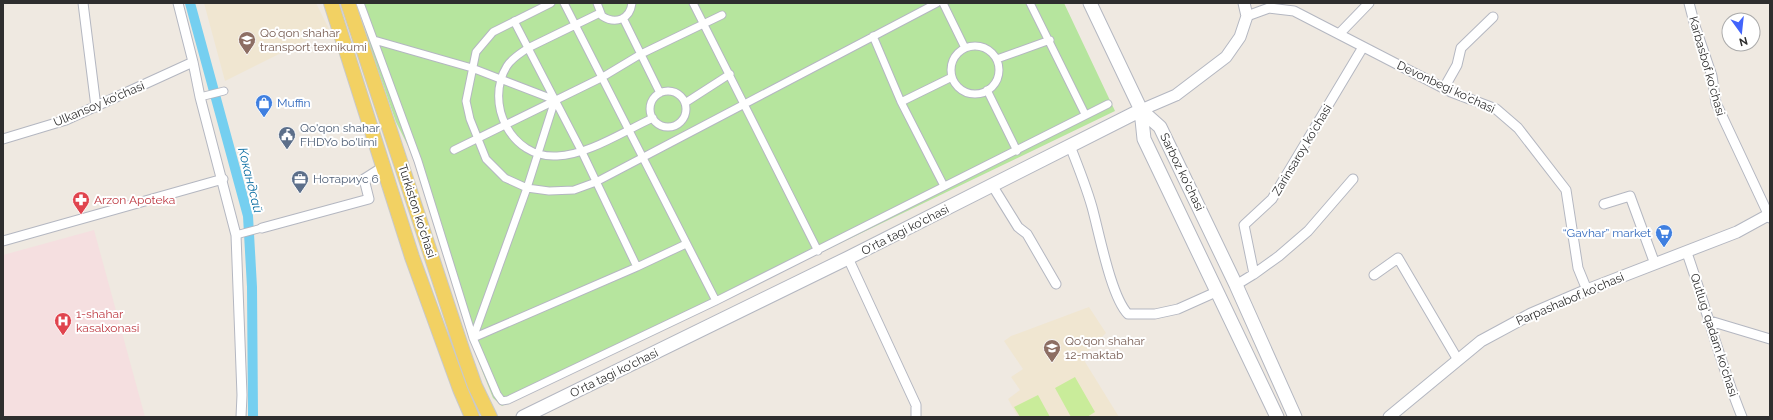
<svg xmlns="http://www.w3.org/2000/svg" width="1773" height="420" font-family="Raleway,sans-serif">
<style>
.education{fill:#f0e6d1}
.medical{fill:#f5dfe0}
.green{fill:#b6e59e}
.pitch{fill:#c9ec9a}
.lines{fill:none;stroke-linecap:round;stroke-linejoin:round}
.canal{stroke:#75cff0;stroke-width:10}
.pedestrian-casing{stroke:#b4b7c1;stroke-width:9}
.minor-casing{stroke:#b4b7c1;stroke-width:11}
.tertiary-casing{stroke:#b4b7c1;stroke-width:13}
.secondary-casing{stroke:#b4b7c1;stroke-width:15}
.primary-casing{stroke:#c9c9c9;stroke-width:16}
.pedestrian{stroke:#fff;stroke-width:7}
.minor{stroke:#fff;stroke-width:9}
.tertiary{stroke:#fff;stroke-width:11}
.secondary{stroke:#fff;stroke-width:13}
.primary{stroke:#f2d163;stroke-width:14}
.labels{text-anchor:middle;stroke-width:4;stroke-linejoin:round;paint-order:stroke}
.education-label{font-size:12px;fill:#785e54;stroke:#fff;text-anchor:start}
.street-label{font-size:12px;fill:#2e2e2e;stroke:#fff}
.shop-label{font-size:12px;fill:#366cbe;stroke:#fff;text-anchor:start}
.service-label{font-size:12px;fill:#4e5e75;stroke:#fff;text-anchor:start}
.health-label{font-size:12px;fill:#be3a42;stroke:#fff;text-anchor:start}
.water-label{font-size:13px;font-style:italic;fill:#0d6fa3;stroke:#fff}
</style>
<rect width="100%" height="100%" fill="#efe9e1"/>
<!-- education -->
<path class="education" d="M204 3H316L329 29 225 81Z
M1089 307 1106 333 1082 357 1119 417H1018L1008 399 1020 390 1011 377 1023 369 1004 341 1011 336Z"/>
<!-- medical -->
<path class="medical" d="M94 230 145 417H3V255Z"/>
<!-- green -->
<path class="green" d="M355 3H1064L1115 111 502 406 493 398 479 363 415 160 396 122Z"/>
<!-- pitch -->
<path class="pitch" d="M1075 377 1095 412 1087 417H1071L1055 388Z
M1038 395 1050 417H1020L1014 407Z"/>
<g class="lines">
<!-- canal -->
<path class="canal" d="M190 3 248 216 252 287 253 417"/>
<defs>
<path id="pedestrian" d="M360 3 418 161 473 338 497 394 502 401 508 400 716 301 1108 104
M551 3 493 32 476 52 466 101 470 119 486 159 505 178 527 188 549 191 574 190 596 182 937 3
M564 3 716 301
M597 3 602 16C616 25 630 19 632 3
M693 3 818 251
M943 3 965 48
M1030 3 1085 114
M600 13 528 48C521 53 512 58 507 66 484 103 511 159 557 156 588 155 624 131 653 118
M623 18 660 93
M514 21 582 152 637 267
M873 36 901 102 944 186
M374 40 472 68 555 100 527 188 473 338
M951 70a24 24 0 1 1 48 0a24 24 0 1 1-48 0Z
M997 59 1050 40
M987 90 1017 151
M650 109a18 18 0 1 1 36 0a18 18 0 1 1-36 0Z
M200 97 224 91
M901 102 952 77
M685 103 730 74
M454 150 601 78 641 54 722 15
M236 235 262 228
M473 338 637 267 686 244"/>
<path id="minor" d="M83 3 96 107
M178 3 193 62 200 97 236 235 242 395 241 417
M1689 3 1695 26 1712 76 1716 103 1770 218
M1247 16 1269 8 1294 11 1451 92 1496 109 1518 128 1566 190 1578 268 1587 290
M1339 34 1369 3
M1444 88 1457 65 1461 48 1493 17
M3 139 66 120 193 62
M1070 146C1078 166 1086 186 1092 207 1099 232 1111 297 1128 314H1155L1178 309 1216 292
M992 185 1018 227 1027 234 1056 284
M1604 204 1630 196 1655 264
M262 228 369 199 364 179 383 167
M3 241 223 179
M1687 253C1706 307 1720 363 1742 417
M848 258 916 405V417
M1254 274 1279 256 1308 231 1353 179
M1374 275 1398 258 1458 360
M1236 285 1254 274 1244 225 1272 199 1363 47
M1710 321 1770 339"/>
<path id="tertiary" d="M1141 110 1176 95 1226 57 1240 37 1247 16 1244 3
M1389 417 1481 341 1531 314 1587 290 1737 232 1770 214"/>
<path id="secondary" d="M1090 3 1141 110 1144 139 1277 417
M1141 110 1160 127 1236 285 1295 417
M523 417 848 258 1141 110"/>
<path id="primary" d="M331 3 412 257 460 389 472 417
M348 3 463 352 475 386 490 417"/>
</defs>
<!-- pedestrian casing -->
<use href="#pedestrian" class="pedestrian-casing"/>
<!-- minor casing -->
<use href="#minor" class="minor-casing"/>
<!-- tertiary casing -->
<use href="#tertiary" class="tertiary-casing"/>
<!-- secondary casing -->
<use href="#secondary" class="secondary-casing"/>
<!-- primary casing -->
<use href="#primary" class="primary-casing"/>
<!-- pedestrian -->
<use href="#pedestrian" class="pedestrian"/>
<!-- minor -->
<use href="#minor" class="minor"/>
<!-- tertiary -->
<use href="#tertiary" class="tertiary"/>
<!-- secondary -->
<use href="#secondary" class="secondary"/>
<!-- primary -->
<use href="#primary" class="primary"/>
</g>
<!-- icons -->
<defs>
<symbol id="school-pin" viewBox="-11 -11 22 30"><path d="M0 17L-7.5 6A9.5 9.5 0 1 1 7.5 6Z" fill="#8d6e63" stroke="#fff"/><path d="M0-5L7-2L0 1L-7-2ZM-4 1L0 2.5L4 1V4Q0 6-4 4Z" fill="#fff"/></symbol>
<symbol id="shop-pin" viewBox="-11 -11 22 30"><path d="M0 17L-7.5 6A9.5 9.5 0 1 1 7.5 6Z" fill="#3f7fe0" stroke="#fff"/><path d="M-5-2.5h2.3a2.7 3.5 0 0 1 5.4 0H5L5.5 6h-11ZM-1.5-2.5h3a1.5 2.3 0 0 0-3 0Z" fill="#fff"/></symbol>
<symbol id="civic-pin" viewBox="-11 -11 22 30"><path d="M0 17L-7.5 6A9.5 9.5 0 1 1 7.5 6Z" fill="#5c6f8a" stroke="#fff"/><path d="M-.6-6.5H3V-4.5H.6V-3L4-1V1h2V6H-6V1h2V-1L-.6-3ZM-1.2 2.5V6h2.4V2.5Z" fill="#fff"/></symbol>
<symbol id="office-pin" viewBox="-11 -11 22 30"><path d="M0 17L-7.5 6A9.5 9.5 0 1 1 7.5 6Z" fill="#5c6f8a" stroke="#fff"/><path d="M-6-3h4V-5.5h4V-3h4V5H-6ZM-1-4.5V-3h2v-1.5ZM-6 0V1H6V0Z" fill="#fff"/></symbol>
<symbol id="pharmacy-pin" viewBox="-11 -11 22 30"><path d="M0 17L-7.5 6A9.5 9.5 0 1 1 7.5 6Z" fill="#e0444e" stroke="#fff"/><path d="M-2-6h4v4h4v4h-4v4h-4v-4h-4v-4h4Z" fill="#fff"/></symbol>
<symbol id="supermarket-pin" viewBox="-11 -11 22 30"><path d="M0 17L-7.5 6A9.5 9.5 0 1 1 7.5 6Z" fill="#3f7fe0" stroke="#fff"/><path d="M-6-5.5h2.5l.6 2H6L4.5 2H-2.5L-4.4-4H-6ZM-1.5 3.2a1.3 1.3 0 1 0 .1 0ZM3 3.2a1.3 1.3 0 1 0 .1 0Z" fill="#fff"/></symbol>
<symbol id="hospital-pin" viewBox="-11 -11 22 30"><path d="M0 17L-7.5 6A9.5 9.5 0 1 1 7.5 6Z" fill="#e0444e" stroke="#fff"/><path d="M-5-5h3v3.5h4V-5h3V5h-3V1.5h-4V5h-3Z" fill="#fff"/></symbol>
</defs>
<g fill-rule="evenodd">
<use href="#school-pin" x="237" y="30" width="20" height="27"/>
<use href="#shop-pin" x="254" y="93" width="20" height="27"/>
<use href="#civic-pin" x="277" y="125" width="20" height="27"/>
<use href="#office-pin" x="290" y="169" width="20" height="27"/>
<use href="#pharmacy-pin" x="71" y="190" width="20" height="27"/>
<use href="#supermarket-pin" x="1654" y="223" width="20" height="27"/>
<use href="#hospital-pin" x="53" y="311" width="20" height="27"/>
<use href="#school-pin" x="1042" y="338" width="20" height="27"/>
</g>
<g class="labels">
<!-- education labels -->
<g class="education-label">
<text x="260" y="37">Qoʻqon shahar<tspan x="260" dy="14">transport texnikumi</tspan></text>
<text x="1065" y="345">Qo'qon shahar<tspan x="1065" dy="14">12-maktab</tspan></text>
</g>
<!-- street labels -->
<g class="street-label">
<text transform="translate(1707 66) rotate(74)" y="4">Karbasbof ko'chasi</text>
<text transform="translate(1446 87) rotate(25)" y="4">Devonbegi ko'chasi</text>
<text transform="translate(99 104) rotate(-23)" y="4">Ulkansoy ko'chasi</text>
<text transform="translate(1302 150) rotate(-59)" y="4">Zarinsaroy ko'chasi</text>
<text transform="translate(1182 172) rotate(64)" y="4">Sarboz ko'chasi</text>
<text transform="translate(417 211) rotate(72)" y="4">Turkiston ko'chasi</text>
<text transform="translate(905 230) rotate(-27)" y="4">O'rta tagi ko'chasi</text>
<text transform="translate(1570 299) rotate(-23)" y="4">Parpashabof ko'chasi</text>
<text transform="translate(1714 335) rotate(72)" y="4">Qutlug' qadam ko'chasi</text>
<text transform="translate(614 373) rotate(-26)" y="4">O'rta tagi ko'chasi</text>
</g>
<!-- shop labels -->
<g class="shop-label">
<text x="277" y="107">Muffin</text>
<text x="1651" y="237" text-anchor="end">“Gavhar” market</text>
</g>
<!-- service labels -->
<g class="service-label">
<text x="300" y="132">Qo'qon shahar<tspan x="300" dy="14">FHDYo bo'limi</tspan></text>
<text x="313" y="183">Нотариус 6</text>
</g>
<!-- health labels -->
<g class="health-label">
<text x="94" y="204">Arzon Apoteka</text>
<text x="76" y="318">1-shahar<tspan x="76" dy="14">kasalxonasi</tspan></text>
</g>
<!-- water labels -->
<g class="water-label">
<text transform="translate(251 180) rotate(76)" y="5">Кокандсай</text>
</g>
</g>
<!-- border -->
<rect width="1773" height="420" fill="none" stroke="#2e2e2e" stroke-width="8"/>
<!-- north arrow -->
<g transform="translate(1741 32) rotate(165)"><circle r="19" fill="#ffffff" stroke="#ababab"/>
<path d="M0-3L7 15L0 10L-7 15Z" fill="#4264fb"/>
<text y="-6" font-size="11" font-weight="bold" text-anchor="middle" fill="#2e2e2e">N</text>
</g>
</svg>
